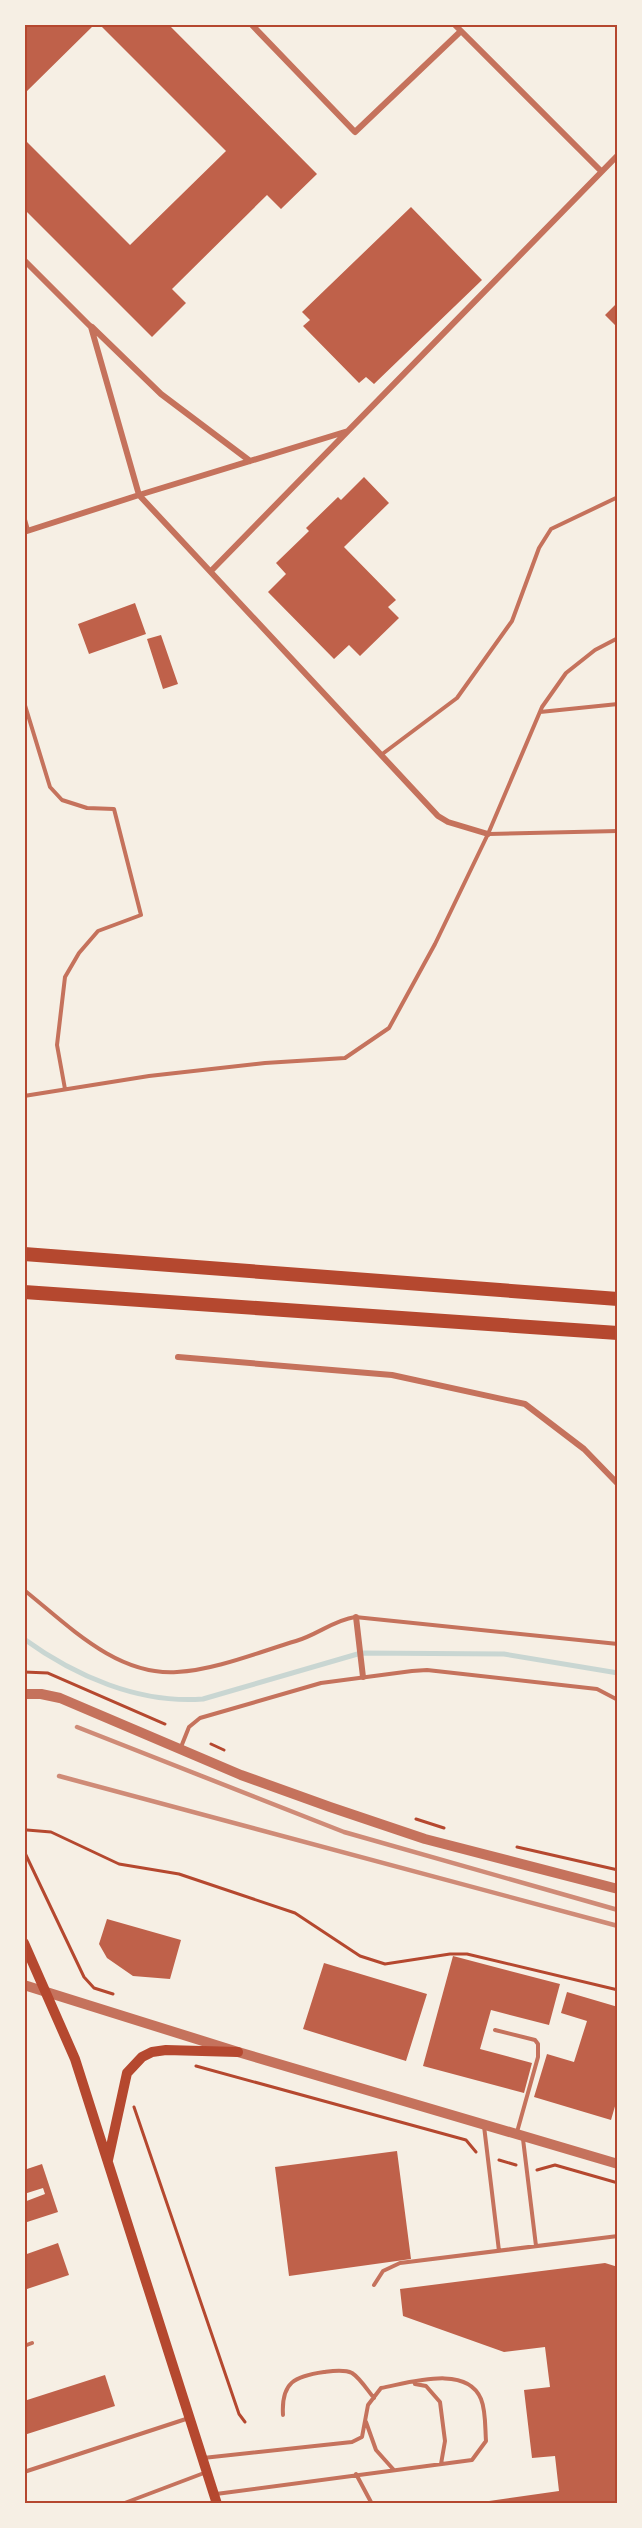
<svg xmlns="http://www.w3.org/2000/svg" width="642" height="2528" font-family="'Space Grotesk',sans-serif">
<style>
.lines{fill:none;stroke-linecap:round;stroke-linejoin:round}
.stream{stroke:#c9d6d2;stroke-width:5}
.building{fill:#bf614a}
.path{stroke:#b5482f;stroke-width:3}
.service{stroke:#c5725c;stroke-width:4}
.minor{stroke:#c5725c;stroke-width:6}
.tertiary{stroke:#c5725c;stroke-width:10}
.secondary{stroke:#b5482f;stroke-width:10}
.trunk{stroke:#b5482f;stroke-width:14}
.rail{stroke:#cf8b77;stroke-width:4.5}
.neatline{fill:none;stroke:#b5482f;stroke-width:2}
</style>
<rect width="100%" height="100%" fill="#f6efe4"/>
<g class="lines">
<!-- stream -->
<path class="stream" d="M24 1639C75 1676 139 1704 203 1699L361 1653 504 1654 618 1673"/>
</g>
<!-- building -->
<path class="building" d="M24 24H95L24 94Z
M99 24H168L317 174 281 209 267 195 172 289 186 303 152 337 24 209V139L130 245 226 151Z
M411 207 482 280 374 384 366 377 359 383 303 326 310 320 302 312Z
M618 302V328L605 315Z
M364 477 389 503 344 547 396 600 388 607 399 618 360 656 349 645 334 659 268 592 286 574 276 563 309 531 306 528 338 497 341 500Z
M135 603 146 634 89 654 78 624Z
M161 635 178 684 163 689 147 639Z
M107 1919 181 1940 170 1979 133 1976 107 1958 99 1944Z
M453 1956 560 1984 549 2025 491 2010 480 2049 532 2063 524 2093 423 2066Z
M324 1963 427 1994 406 2061 303 2029Z
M567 1992 618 2007V2096L611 2120 534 2097 547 2054 574 2062 587 2021 561 2013Z
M397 2151 411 2259 289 2276 275 2167Z
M42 2164 58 2212 24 2223V2202L45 2194 43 2188 24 2194V2170Z
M58 2243 69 2275 24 2290V2255Z
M605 2263 618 2267V2504H468L559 2491 555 2456 532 2458 524 2390 550 2387 545 2347 504 2352 403 2316 400 2289Z
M105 2375 115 2406 24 2435V2401Z"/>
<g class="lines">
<!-- path -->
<path class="path" d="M24 1672 48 1673 165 1724
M211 1744 224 1750
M416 1819 444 1828
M27 1830 51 1832 119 1864 179 1874 295 1913 360 1956 385 1964 450 1954H467L618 1990
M517 1847 618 1870
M24 1851 84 1977 94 1988 113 1994
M196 2066 466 2140 476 2152
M134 2107 239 2414 245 2422
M499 2160 516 2165
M537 2170 555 2165 618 2183"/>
<!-- service -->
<path class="service" d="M24 516 28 530
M24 702 50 787 62 800 87 808 114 809 141 915 98 931 79 953 65 977 57 1045 65 1089
M540 712 618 704
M381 755 457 698 512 621 539 548 551 529 618 497
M489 834 618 831
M24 1096 149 1076 265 1063 345 1058 389 1028 435 944 488 834 542 707 566 673 595 650 618 638
M24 1590C68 1625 116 1676 177 1672 215 1670 259 1652 296 1641 317 1635 334 1620 355 1617L618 1644
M181 1747 189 1727 200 1718 321 1683 412 1671 427 1670 597 1689 618 1700
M495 2030 535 2040 538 2044V2057L517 2132
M484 2126 499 2251
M523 2139 536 2246
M374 2285 383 2271 400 2263 618 2236
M24 2346 32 2343
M415 2384 426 2386 440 2402 445 2441 441 2464
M283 2415C281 2382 295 2376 324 2372 332 2371 344 2369 352 2373 360 2378 368 2391 374 2398
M366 2422 376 2450 393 2469
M203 2458 352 2442 362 2437 368 2405 381 2388C409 2383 467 2364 481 2399 486 2411 485 2428 486 2441L472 2460 216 2494
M24 2472 189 2418
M356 2474 372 2504
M122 2504 204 2473"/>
<!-- minor -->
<path class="minor" d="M251 24 355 132 461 31
M454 24 601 171
M24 260 91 327 139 495 348 431
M92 327 161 394 250 461
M24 532 139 495 438 816 448 822 488 834
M211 571 618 155
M178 1357 392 1375 525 1404 584 1449 618 1484
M356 1617 363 1677"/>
<!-- tertiary -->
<path class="tertiary" d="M24 1694H41L60 1698 241 1775 330 1807 425 1839 618 1889
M24 1985 238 2052 618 2164"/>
<!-- secondary -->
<path class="secondary" d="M24 1943 75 2059 217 2504
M108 2160 127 2073 142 2057 152 2052 166 2050 238 2052"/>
<!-- trunk -->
<path class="trunk" d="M24 1254 618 1299
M24 1292 618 1333"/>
<!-- rail -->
<path class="rail" d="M77 1727 344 1832 618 1910
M59 1776 618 1926"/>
</g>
<!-- border -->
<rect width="642" height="2528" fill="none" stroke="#f6efe4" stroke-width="51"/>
<rect x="26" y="26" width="590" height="2476" class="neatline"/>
</svg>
